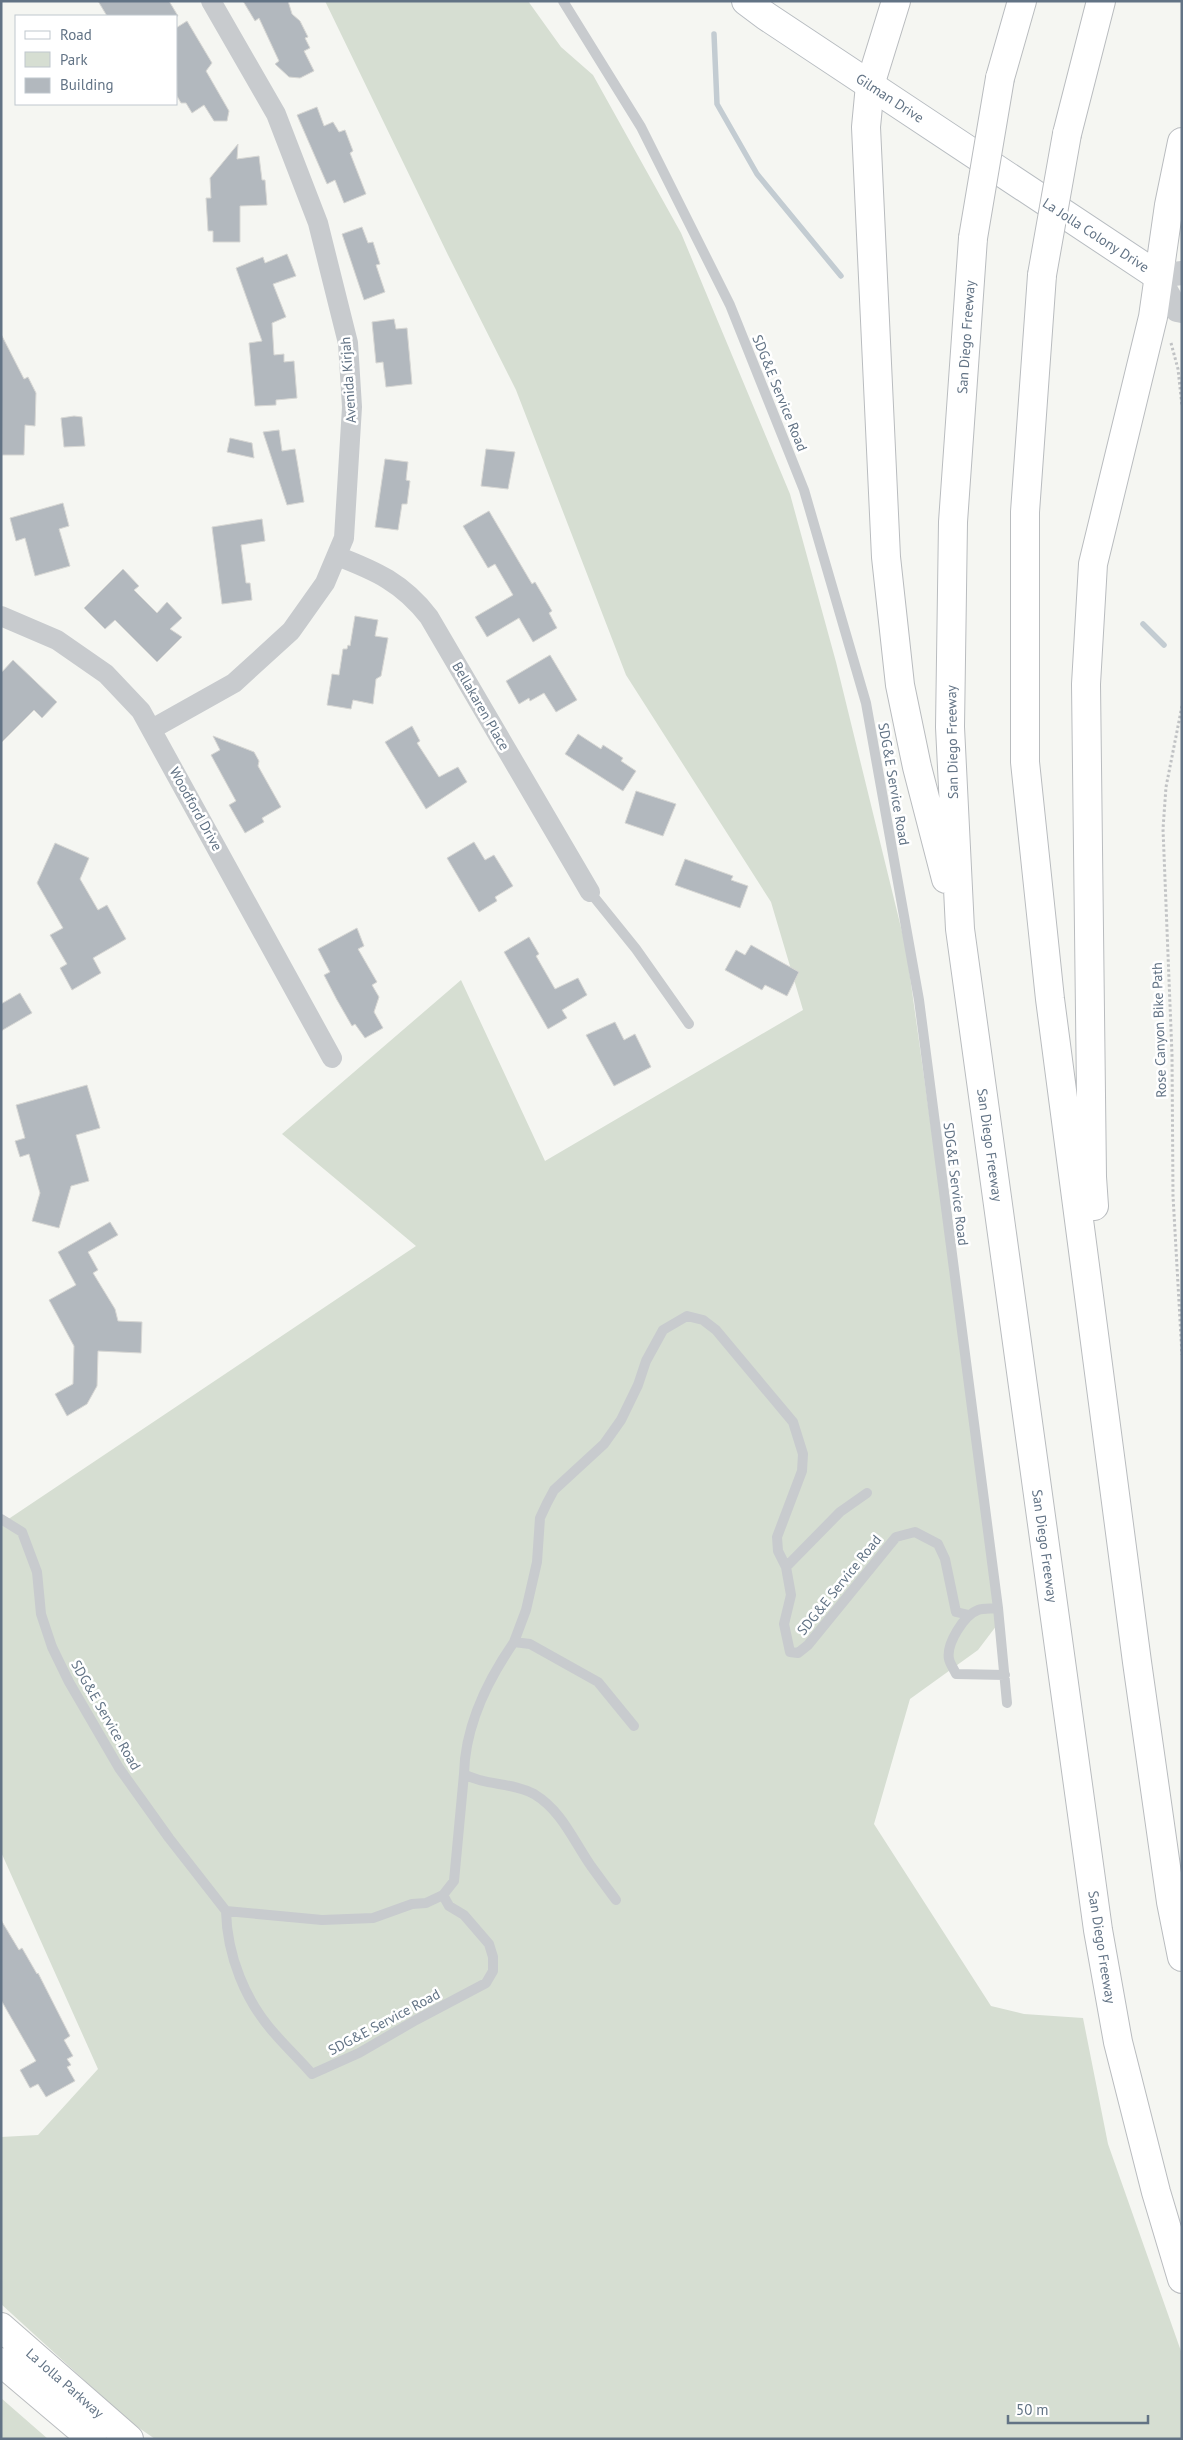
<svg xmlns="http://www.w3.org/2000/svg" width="1183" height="2440" font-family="'PT Sans',sans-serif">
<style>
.green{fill:#d6ded2}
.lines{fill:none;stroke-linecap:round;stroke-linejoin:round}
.stream{stroke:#c3ccd2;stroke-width:5.5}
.building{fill:#b2b8be;stroke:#d7d7d4}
.secondary-casing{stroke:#b7bcc1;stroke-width:30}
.motorway-casing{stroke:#b9bcbf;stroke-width:30}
.path{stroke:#c0c2c4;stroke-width:3;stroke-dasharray:2.5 2.5;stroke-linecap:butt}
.service{stroke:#c8cbce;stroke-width:10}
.minor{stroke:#c8cbce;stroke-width:20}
.tertiary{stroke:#c8cbce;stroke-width:24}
.secondary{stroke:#fff;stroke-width:28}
.motorway{stroke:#fff;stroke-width:28}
.motorway-bridge-casing{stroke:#b9bcbf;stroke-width:30;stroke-linecap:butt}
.motorway-bridge{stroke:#fff;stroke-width:28}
.labels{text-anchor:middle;stroke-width:5;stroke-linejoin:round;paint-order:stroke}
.street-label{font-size:14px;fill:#627385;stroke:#fff}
</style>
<rect width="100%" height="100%" fill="#f5f6f2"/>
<!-- green -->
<path class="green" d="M325 1H528L561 47 593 75 681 233 790 494 836 662 906 948 1000 1621 978 1650 910 1699 874 1824 991 2006 1024 2014 1083 2018 1108 2144 1182 2354V2439H155L129 2421 1 2304V2137L38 2135 98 2069 1 1852V1524L416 1246 282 1134 461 980 545 1161 803 1010 771 902 626 675 516 390 448 255Z
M1 2398 48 2439H1Z"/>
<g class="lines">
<!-- stream -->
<path class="stream" d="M714 34 717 104 757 174 841 276
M1143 624 1164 645"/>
</g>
<!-- building -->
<path class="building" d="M98 1H169L178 16H107Z
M243 1H288L292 14 300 21 308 37 305 38 310 48 304 51 314 71 300 78 289 77 275 64 279 61 259 18 255 21Z
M187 21 212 63 206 71 229 111 227 121H214L204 105 192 113 186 103H181L177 96 176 28Z
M317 107 324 126 333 122 339 132 345 130 353 151 350 153 366 194 344 203 335 180 327 184 297 115Z
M238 144 237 159 259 156 262 180H265L267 205 240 206V242H213V231H208L206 198H211L210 178Z
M362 227 368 243 373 242 380 264 376 265 385 292 364 300 342 234Z
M287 254 296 276 273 284 286 317 272 323 274 355 284 354V362L294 361 297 398 276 400V405L255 406 249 343 262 341 236 268 263 257 265 263Z
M394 319 396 329 407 328 412 384 386 387 383 362 376 363 372 322Z
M1 334 24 379 28 377 36 393 35 426 25 425 24 455H2Z
M74 416 82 417 85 446 64 447 61 418Z
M279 430 282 451 295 449 304 502 287 505 263 432Z
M230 438 252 443 254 458 227 452Z
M486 449 515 452 508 489 481 486Z
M385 459 408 462 406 480 410 481 407 504H402L398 530 375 527Z
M63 503 69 526 59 529 70 566 35 576 25 538 16 541 10 518Z
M489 511 532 584 535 582 552 611 549 613 557 628 533 642 519 618 487 637 475 617 513 595 495 564 488 568 463 526Z
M262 519 265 541 241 545 246 583H250L252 600 222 604 212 527Z
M123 569 139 586 134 590 157 613 167 602 182 618 170 629 182 637 157 662 115 620 105 629 84 608Z
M355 616 378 620 375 636 388 638 381 676 376 679 373 704 353 700 351 709 327 705 332 674 339 675 343 649H347L348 645 350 646Z
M550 655 577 700 556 712 544 693 530 701 529 698 519 704 506 681Z
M13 660 57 702 42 718 34 710 1 743V673Z
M412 726 420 741 417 743 439 777 458 767 467 782 426 809 385 742Z
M578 734 601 749 603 745 623 758 621 761 636 771 623 791 565 754Z
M213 736 254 752 259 761 258 766 281 807 262 818 264 822 245 833 229 805 236 801 211 755 220 750Z
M636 791 676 804 663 836 625 823Z
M474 842 485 860 494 855 513 886 495 897 497 901 479 912 447 858Z
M55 843 89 858 80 879 98 910 107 905 126 939 93 958 101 973 72 990 60 968 67 964 50 935 63 928 37 883Z
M685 859 733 876 731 880 748 886 740 908 675 885Z
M357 928 364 946 358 949 377 982 372 985 379 997 374 1012 383 1028 365 1038 355 1024 352 1026 337 1000 324 975 330 972 318 949Z
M529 937 539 954 536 956 555 989 578 978 587 995 562 1010 567 1018 548 1029 504 952Z
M751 945 799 972 787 996 765 985 762 990 725 970 736 950 745 955Z
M20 993 32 1013 1 1031V1004Z
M615 1022 624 1040 635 1034 651 1067 614 1086 586 1035Z
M87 1085 100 1128 76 1135 89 1181 71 1186 59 1228 32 1221 40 1193 29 1154 20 1157 15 1141 25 1138 16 1105Z
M110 1222 118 1235 88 1252 98 1270 93 1273 115 1309 118 1321 142 1322 141 1353 98 1351 97 1386 87 1404 67 1416 55 1394 73 1384 74 1346 49 1300 76 1285 58 1252Z
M1 1920 19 1950 22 1948 37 1974 38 1973 70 2036 64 2040 73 2056 67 2059 71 2065 67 2067 75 2081 46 2097 38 2084 30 2088 20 2070 36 2061 1 2000Z"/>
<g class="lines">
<defs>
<path id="secondary" d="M746 1 766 16 1158 276"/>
<path id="motorway" d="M896 1 870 85 866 127 886 557 900 685 917 767 946 879
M1000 78 1022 1
M1067 134 1101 1
M973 238 953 522 950 727 960 929 1098 1930 1118 2042 1156 2192 1182 2279
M1042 275 1025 512V762L1050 999 1137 1662 1171 1902 1182 1957
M1094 1206 1092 1177 1086 684 1093 564 1153 317 1169 205 1182 142
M1 2327 129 2439
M1 2362 92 2439"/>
</defs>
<!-- secondary casing -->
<use href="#secondary" class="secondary-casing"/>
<!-- motorway casing -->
<use href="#motorway" class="motorway-casing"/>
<!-- path -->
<path class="path" d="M1171 343 1178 369 1182 406
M1182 706 1166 787 1163 829 1172 1055 1173 1196 1182 1355"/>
<!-- service -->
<path class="service" d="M563 1 641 127 730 305 804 490 866 703 919 1000 998 1608 1007 1703
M590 892 636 949 689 1024
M867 1493 840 1512 786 1567 791 1595 784 1624 790 1652 798 1653 808 1645 896 1537 915 1532 938 1544 945 1559 956 1612 969 1615
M1 1519 22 1532 37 1572 41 1614 52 1647 69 1682 119 1768 169 1838 226 1911 322 1920 373 1918 412 1904 426 1903 443 1895
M998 1608C992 1609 984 1608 978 1610 964 1615 946 1644 949 1659 950 1664 954 1669 956 1674L1005 1675
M514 1642C487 1681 465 1726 464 1774 485 1786 512 1782 534 1794 562 1811 573 1840 591 1866 599 1877 607 1888 616 1900
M634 1726 598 1682 530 1644 514 1642 526 1610 537 1562 540 1518 547 1503 554 1490 604 1444 621 1420 638 1385 646 1361 663 1330 687 1316 703 1320 716 1330 793 1422 803 1454 802 1471 777 1537 778 1551 786 1567
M226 1911C227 1955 245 2001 275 2034 287 2048 300 2060 312 2074L359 2053 416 2020 486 1983 493 1971V1957L489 1944 464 1915 449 1906 443 1895 454 1881 464 1774"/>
<!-- minor -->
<path class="minor" d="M337 556C376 571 403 583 429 617L590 892
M1 616 57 640 106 674 141 711 332 1058
M152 729 234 683 291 631 325 583 344 538 352 407 348 343 318 223 276 114 211 1"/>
<!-- tertiary -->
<path class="tertiary" d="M1182 273 1158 276 1177 310 1182 311"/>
<!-- secondary -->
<use href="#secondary" class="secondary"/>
<!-- motorway -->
<use href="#motorway" class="motorway"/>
<defs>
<path id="motorway-bridge" d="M973 238 1000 78
M1042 275 1067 134"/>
</defs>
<!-- motorway-bridge casing -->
<use href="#motorway-bridge" class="motorway-bridge-casing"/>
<!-- motorway-bridge -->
<use href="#motorway-bridge" class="motorway-bridge"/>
</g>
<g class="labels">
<!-- street labels -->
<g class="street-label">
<text transform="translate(890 98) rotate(33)" y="5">Gilman Drive</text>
<text transform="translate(1096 235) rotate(33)" y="5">La Jolla Colony Drive</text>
<text transform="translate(966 337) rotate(-86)" y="5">San Diego Freeway</text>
<text transform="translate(348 380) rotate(-94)" y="5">Avenida Kirjah</text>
<text transform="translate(780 393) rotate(68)" y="5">SDG&amp;E Service Road</text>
<text transform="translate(481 706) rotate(60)" y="5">Bellakaren Place</text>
<text transform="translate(952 742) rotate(-91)" y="5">San Diego Freeway</text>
<text transform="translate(894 784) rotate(80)" y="5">SDG&amp;E Service Road</text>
<text transform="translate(196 809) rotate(61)" y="5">Woodford Drive</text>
<text transform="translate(1159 1030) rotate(-92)" y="5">Rose Canyon Bike Path</text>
<text transform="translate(990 1145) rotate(82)" y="5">San Diego Freeway</text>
<text transform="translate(956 1184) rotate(83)" y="5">SDG&amp;E Service Road</text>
<text transform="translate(1045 1546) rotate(82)" y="5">San Diego Freeway</text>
<text transform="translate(839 1585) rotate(-51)" y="5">SDG&amp;E Service Road</text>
<text transform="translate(106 1715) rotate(60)" y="5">SDG&amp;E Service Road</text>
<text transform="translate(1102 1947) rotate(81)" y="5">San Diego Freeway</text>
<text transform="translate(384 2022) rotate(-28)" y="5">SDG&amp;E Service Road</text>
<text transform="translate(65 2383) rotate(41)" y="5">La Jolla Parkway</text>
</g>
</g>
<!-- border -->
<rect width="1183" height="2440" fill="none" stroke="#627385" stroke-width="5"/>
<!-- legend -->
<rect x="15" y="15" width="162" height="90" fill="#ffffff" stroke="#c0c7ce"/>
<rect x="25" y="31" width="25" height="8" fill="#ffffff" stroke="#c0c7ce"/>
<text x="60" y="40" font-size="15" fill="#627385">Road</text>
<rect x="25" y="52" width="25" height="15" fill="#d6ded2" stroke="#c0c7ce"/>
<text x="60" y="65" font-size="15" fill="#627385">Park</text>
<rect x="25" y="78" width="25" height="15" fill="#b2b8be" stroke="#c0c7ce"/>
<text x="60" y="90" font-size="15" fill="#627385">Building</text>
<!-- scale -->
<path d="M1008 2415v8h140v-8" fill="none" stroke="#627385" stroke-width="2.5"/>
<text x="1016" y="2415" font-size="15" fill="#627385" stroke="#ffffff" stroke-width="4" paint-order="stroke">50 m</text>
</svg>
